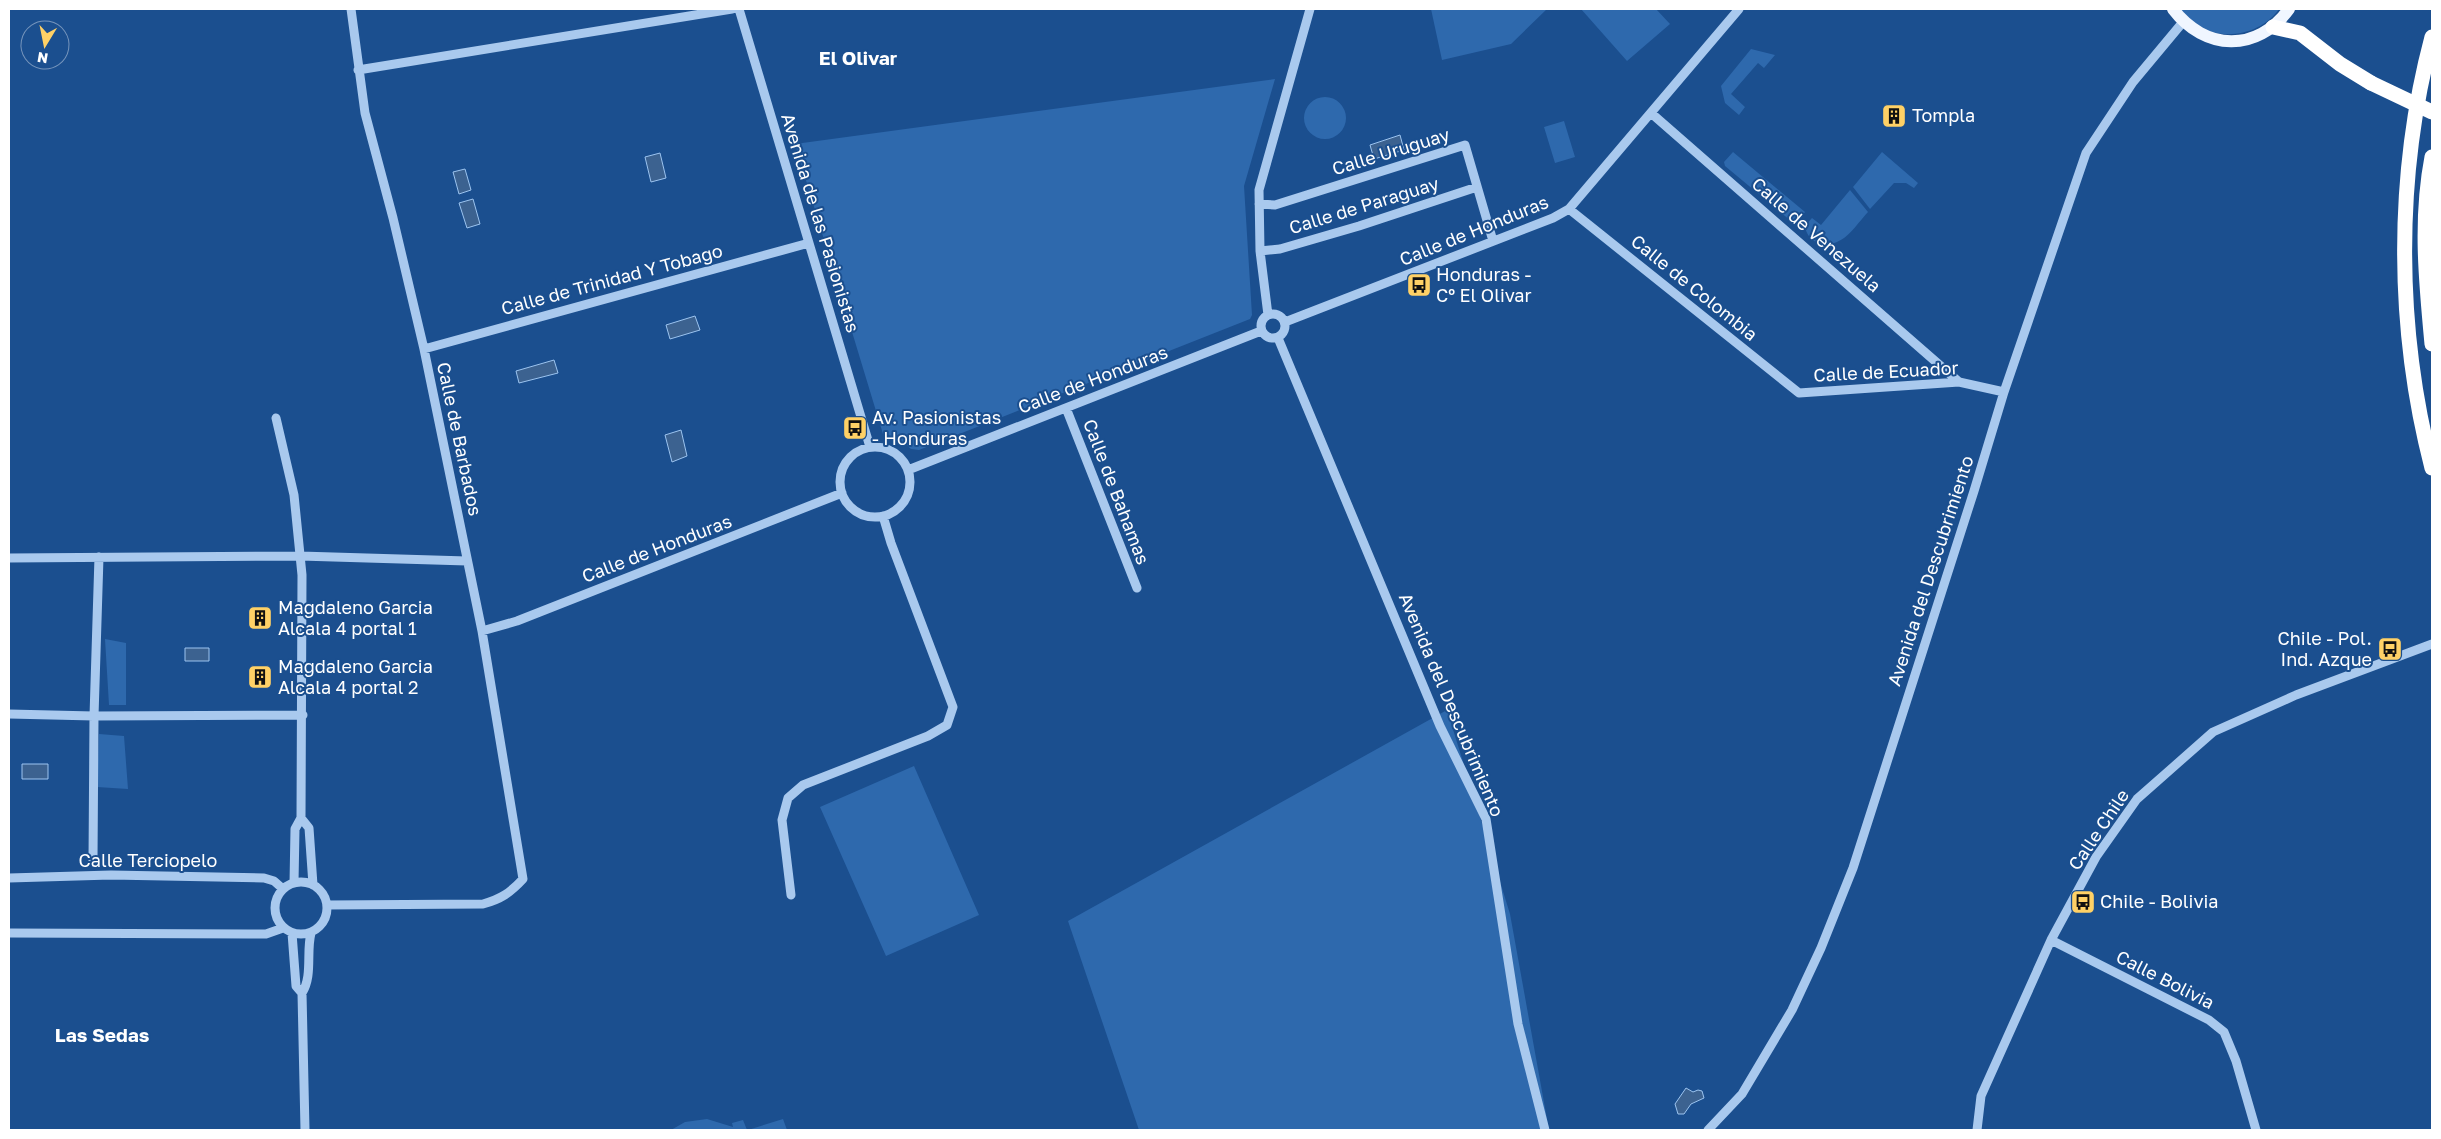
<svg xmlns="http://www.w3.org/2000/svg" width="2441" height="1139" font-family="'Golos Text',sans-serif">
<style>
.green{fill:#2e69ad}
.water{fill:#3c6290;stroke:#9cc4f0}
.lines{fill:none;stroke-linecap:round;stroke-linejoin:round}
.minor{stroke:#a9c9ee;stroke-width:9}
.major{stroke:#f0f6ff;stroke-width:12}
.highway{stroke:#fff;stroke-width:15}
.highway-bridge{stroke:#fff;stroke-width:15}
.labels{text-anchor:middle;stroke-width:4;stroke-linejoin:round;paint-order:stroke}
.poi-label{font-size:18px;fill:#fff;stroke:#1b4f8f;text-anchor:start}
.street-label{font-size:18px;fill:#fff;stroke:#1b4f8f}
.neighbourhood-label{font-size:19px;font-weight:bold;fill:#fff;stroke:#1b4f8f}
</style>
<rect width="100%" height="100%" fill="#1b4f8f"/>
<!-- green -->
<path class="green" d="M1431 9H1547L1511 44 1442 60Z
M1581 9H1656L1670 24 1627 61Z
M2180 9H2279C2261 35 2220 43 2194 23 2189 19 2185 13 2180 9Z
M1751 49 1775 55 1764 68 1758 63 1731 94 1745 107 1739 115 1725 103 1721 86Z
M1275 79 1244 186 1252 315 1250 319 919 450 911 449 898 438 883 434 795 144Z
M1304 118a21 21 0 1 1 42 0a21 21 0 1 1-42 0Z
M1564 121 1575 157 1555 163 1544 127Z
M1733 152 1805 212 1799 220 1791 221 1725 166 1724 162Z
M1882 152 1918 183 1914 188 1906 183H1894L1870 209 1853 187Z
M1850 190 1868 212C1854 227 1843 249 1819 243 1811 241 1806 234 1805 226L1812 218 1821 225Z
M105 639 126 643V705H109Z
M1447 710 1510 914 1549 1130H1139L1068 921Z
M99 734 124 736 128 789 97 787Z
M914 766 979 915 886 956 820 807Z
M707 1119 733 1127 732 1123 743 1120 747 1130H671L685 1122Z
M783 1119 787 1130H748Z"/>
<!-- water -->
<path class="water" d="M1400 135 1404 150 1374 159 1370 145Z
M660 153 666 178 651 182 645 157Z
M465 169 471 190 459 194 453 172Z
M473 199 480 224 467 228 459 203Z
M695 316 700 330 670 339 666 325Z
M554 360 558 373 519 383 516 371Z
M681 430 687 456 672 462 665 435Z
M185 648H209V661H185Z
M22 764H48V779H22Z
M1686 1088 1693 1092 1698 1090 1702 1091 1704 1098 1691 1104 1684 1114H1678L1675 1104Z"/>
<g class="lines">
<!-- minor -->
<path class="minor" d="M739 9 870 447
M358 70 732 9
M1651 113 1959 382
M1259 204 1275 205 1465 145 1493 241
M1569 209 1799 393 1959 382 2004 392
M1260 251 1280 249 1359 226 1477 187
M1261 326a12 12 0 1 1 24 0a12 12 0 1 1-24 0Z
M1268 315 1260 251 1259 190 1310 9
M1285 322 1553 218 1569 209 1739 9
M1278 338 1440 726 1486 819 1518 1024 1545 1130
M424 349 809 243
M1066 408 1137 588
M276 418 294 495 302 575 301 818
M840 482a35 35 0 1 1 70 0a35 35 0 1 1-70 0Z
M908 470 1261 331
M9 558 300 556 467 561
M482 631 517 621 842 493
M9 714 94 716 303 715
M93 861 94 716 99 557
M9 878 111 875 264 878 274 881 283 889
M275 908a26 26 0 1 1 52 0a26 26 0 1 1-52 0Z
M294 883 295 829 301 818 309 828 313 885
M791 895 782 820 788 798 803 785 928 736 947 725 953 707 891 543 883 516
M327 905 483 904C501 899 510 893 523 879L482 631 424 349 393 218 365 113 351 9
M9 933 249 934H266L283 928
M292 933 296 986 302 993
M2051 940 2209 1020 2224 1032 2236 1061 2256 1130
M305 1130 302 993C313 976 306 952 311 933
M1708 1130 1742 1094 1792 1010 1821 948 1853 868 1974 491 2004 392 2086 153 2133 82 2183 22
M1977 1130 1981 1096 2051 940 2096 857 2137 799 2213 732 2296 695 2432 644"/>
<!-- major -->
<path class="major" d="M2173 9C2205 51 2257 53 2289 9"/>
<!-- highway -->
<path class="highway" d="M2273 27 2300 33 2340 64 2371 83
M2432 37C2395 176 2396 329 2432 468
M2432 157C2420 219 2426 281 2432 344"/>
<!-- highway-bridge -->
<path class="highway-bridge" d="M2371 83 2432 112"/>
</g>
<!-- icons -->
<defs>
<symbol id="building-square" viewBox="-11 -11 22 22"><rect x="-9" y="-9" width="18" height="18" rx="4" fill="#ffd166" stroke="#1b4f8f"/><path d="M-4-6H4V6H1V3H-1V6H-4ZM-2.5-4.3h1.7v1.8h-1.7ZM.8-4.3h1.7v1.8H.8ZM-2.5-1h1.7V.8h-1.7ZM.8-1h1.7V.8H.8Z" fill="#111"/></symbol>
<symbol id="bus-square" viewBox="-11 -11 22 22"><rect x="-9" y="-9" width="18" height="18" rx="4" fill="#ffd166" stroke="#1b4f8f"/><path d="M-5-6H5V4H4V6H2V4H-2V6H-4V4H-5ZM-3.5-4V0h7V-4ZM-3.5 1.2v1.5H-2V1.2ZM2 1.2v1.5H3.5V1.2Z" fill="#111"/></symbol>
</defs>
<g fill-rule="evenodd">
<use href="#building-square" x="1880" y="102" width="28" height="28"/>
<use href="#bus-square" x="1405" y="271" width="28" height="28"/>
<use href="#bus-square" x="841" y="414" width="28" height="28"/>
<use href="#building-square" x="246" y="604" width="28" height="28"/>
<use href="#bus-square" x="2376" y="635" width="28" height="28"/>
<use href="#building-square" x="246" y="663" width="28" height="28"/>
<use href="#bus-square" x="2069" y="888" width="28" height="28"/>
</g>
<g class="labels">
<!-- poi labels -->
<g class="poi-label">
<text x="1912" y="122">Tompla</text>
<text x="1436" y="281">Honduras -<tspan x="1436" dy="21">Cº El Olivar</tspan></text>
<text x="872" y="424">Av. Pasionistas<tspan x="872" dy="21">- Honduras</tspan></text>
<text x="278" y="614">Magdaleno Garcia<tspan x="278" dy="21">Alcala 4 portal 1</tspan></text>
<text x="2372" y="645" text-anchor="end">Chile - Pol.<tspan x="2372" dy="21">Ind. Azque</tspan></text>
<text x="278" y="673">Magdaleno Garcia<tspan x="278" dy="21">Alcala 4 portal 2</tspan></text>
<text x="2100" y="908">Chile - Bolivia</text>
</g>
<!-- street labels -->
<g class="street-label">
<text transform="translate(1391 152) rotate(-17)" y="6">Calle Uruguay</text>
<text transform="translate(1364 206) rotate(-17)" y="6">Calle de Paraguay</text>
<text transform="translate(820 223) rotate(73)" y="6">Avenida de las Pasionistas</text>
<text transform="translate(1474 231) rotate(-22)" y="6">Calle de Honduras</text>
<text transform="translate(1816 235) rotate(41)" y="6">Calle de Venezuela</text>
<text transform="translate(612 280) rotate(-15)" y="6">Calle de Trinidad Y Tobago</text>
<text transform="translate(1694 288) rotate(39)" y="6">Calle de Colombia</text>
<text transform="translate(1886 372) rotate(-3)" y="6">Calle de Ecuador</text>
<text transform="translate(1093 380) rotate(-21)" y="6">Calle de Honduras</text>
<text transform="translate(459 439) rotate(78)" y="6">Calle de Barbados</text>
<text transform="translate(1116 492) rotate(69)" y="6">Calle de Bahamas</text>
<text transform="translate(657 549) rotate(-21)" y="6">Calle de Honduras</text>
<text transform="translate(1931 571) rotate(-72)" y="6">Avenida del Descubrimiento</text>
<text transform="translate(1451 705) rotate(67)" y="6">Avenida del Descubrimiento</text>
<text transform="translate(2099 830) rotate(-56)" y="6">Calle Chile</text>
<text x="148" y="867">Calle Terciopelo</text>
<text transform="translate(2165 980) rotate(27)" y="6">Calle Bolivia</text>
</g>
<!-- neighbourhood labels -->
<g class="neighbourhood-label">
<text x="858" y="65">El Olivar</text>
<text x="102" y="1042">Las Sedas</text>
</g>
</g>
<!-- border -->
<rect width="2441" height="1139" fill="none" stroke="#ffffff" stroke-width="20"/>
<!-- north arrow -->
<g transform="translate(45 45) rotate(190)"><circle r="24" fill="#1b4f8f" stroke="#7695bc"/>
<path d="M0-4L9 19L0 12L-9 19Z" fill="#ffd166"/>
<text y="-8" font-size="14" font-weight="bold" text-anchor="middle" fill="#ffffff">N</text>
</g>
</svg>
